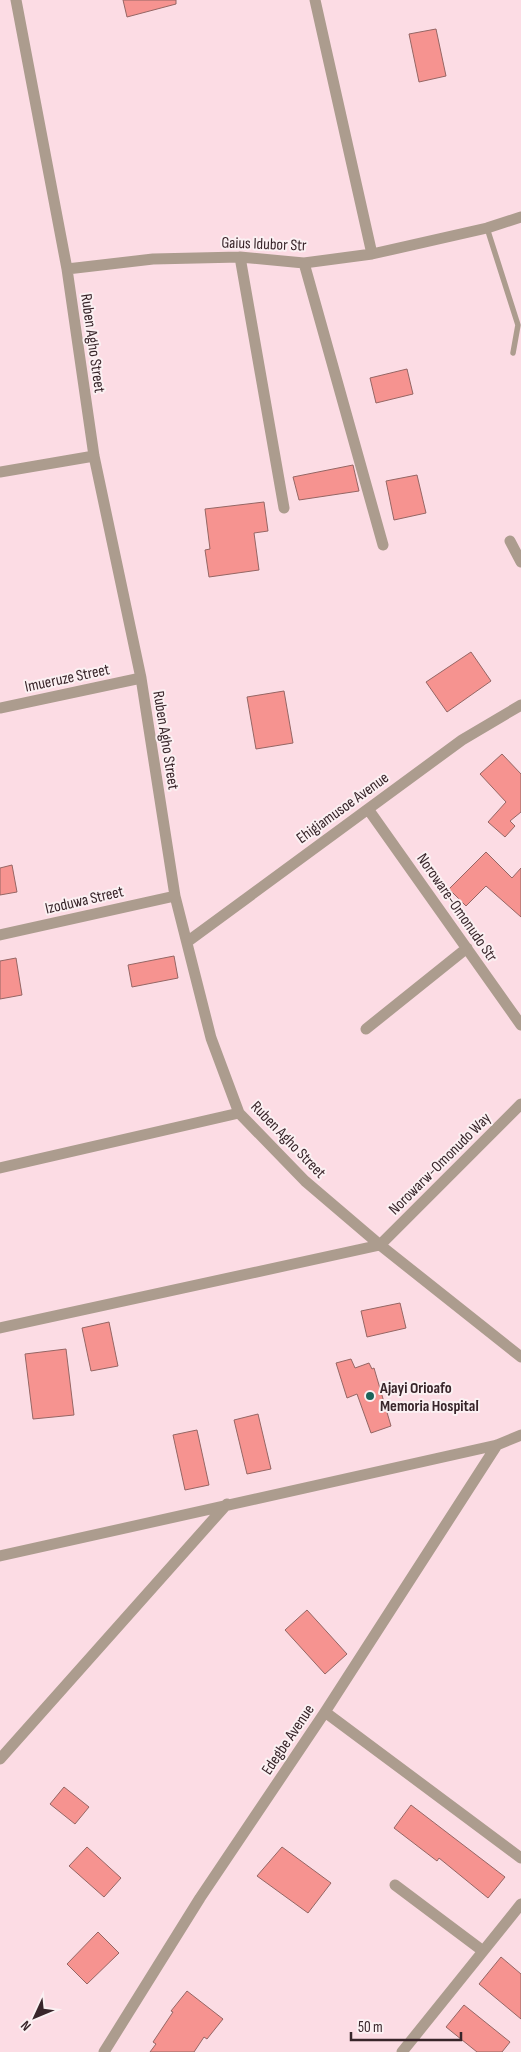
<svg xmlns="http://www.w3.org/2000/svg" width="521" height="2052" font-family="'Sofia Sans Condensed',sans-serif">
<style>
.building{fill:#f69390;stroke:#956664}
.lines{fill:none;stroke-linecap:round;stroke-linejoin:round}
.service{stroke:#ac9c8e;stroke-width:5.5}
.minor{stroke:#ac9c8e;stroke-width:11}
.poi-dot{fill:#1b645a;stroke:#fbf0f2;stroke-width:2}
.labels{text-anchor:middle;stroke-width:4;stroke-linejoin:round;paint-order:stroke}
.street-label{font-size:16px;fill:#38252a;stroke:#fbf0f2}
.poi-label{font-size:16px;font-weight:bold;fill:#38252a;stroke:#fbf0f2;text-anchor:start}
</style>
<rect width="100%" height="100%" fill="#fcdce4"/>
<!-- building -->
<path class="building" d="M123 0H176V4L127 17Z
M436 29 446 76 419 82 409 34Z
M407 369 413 394 376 403 370 378Z
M353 465 359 491 299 500 293 477Z
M417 475 426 513 394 520 386 481Z
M264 502 268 531 254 533 259 570 209 577 205 550 210 549 205 509Z
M471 652 491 681 447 712 426 682Z
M284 691 293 743 256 749 247 697Z
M502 754 521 774V812L510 821 515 826 505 837 488 822 506 802 480 774Z
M486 852 512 878 521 868V917L486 886 466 906 449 889Z
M12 865 17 892 0 895V868Z
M174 956 178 978 132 987 128 965Z
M16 958 22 995 0 999V961Z
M400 1303 406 1328 367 1337 361 1311Z
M109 1322 118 1366 91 1371 82 1328Z
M66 1349 74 1415 33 1419 25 1354Z
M351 1359 355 1368 369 1363 372 1369 374 1368 391 1426 371 1433 357 1394 347 1398 336 1363Z
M258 1414 271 1469 247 1474 234 1420Z
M197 1430 209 1485 185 1490 173 1435Z
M307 1610 347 1654 325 1674 285 1630Z
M64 1787 89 1807 75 1824 50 1804Z
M411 1805 505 1877 488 1898 439 1858 437 1861 394 1828Z
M87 1847 121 1878 104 1897 69 1866Z
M282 1847 331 1883 308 1913 257 1876Z
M98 1932 119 1953 87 1984 67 1964Z
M501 1957 521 1974V2019L479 1984Z
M187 1991 223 2019 207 2039 204 2037 194 2052H150L156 2044 153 2042 173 2012 171 2011Z
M464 2005 510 2042 502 2052H477L446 2027Z"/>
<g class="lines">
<!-- service -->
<path class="service" d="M487 228 518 325 513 353"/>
<!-- minor -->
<path class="minor" d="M16 0 67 269 94 456 141 678 175 896 211 1038 239 1113 305 1181 380 1245 521 1357
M315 0 372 254
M240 257 284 508
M304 263 383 545
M67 269 153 259 240 257 304 263 372 254 487 228 521 217
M0 472 94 456
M510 541 521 562
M0 708 141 678
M368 809 521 1025
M0 935 175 896
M187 942 462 740 521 705
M366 1029 467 948
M0 1168 239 1113
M0 1328 380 1245 521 1104
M0 1556 497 1445 521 1435
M325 1712 521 1858
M0 1759 227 1504
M395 1885 483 1951
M104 2052 200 1898 325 1712 497 1445
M402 2052 521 1904"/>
</g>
<!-- markers -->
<circle class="poi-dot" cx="370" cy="1396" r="5"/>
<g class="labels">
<!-- street labels -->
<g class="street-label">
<text transform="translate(264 243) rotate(2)" y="6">Gaius Idubor Str</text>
<text transform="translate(94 343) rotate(82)" y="6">Ruben Agho Street</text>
<text transform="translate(67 677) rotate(-12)" y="6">Imueruze Street</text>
<text transform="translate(167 740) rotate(81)" y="6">Ruben Agho Street</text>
<text transform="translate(342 807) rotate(-36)" y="6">Ehigiamusoe Avenue</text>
<text transform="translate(84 899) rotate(-13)" y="6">Izoduwa Street</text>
<text transform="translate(458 907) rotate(55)" y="6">Noroware-Omonudo Str</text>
<text transform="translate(289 1139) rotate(46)" y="6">Ruben Agho Street</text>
<text transform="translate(439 1163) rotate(-45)" y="6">Norowarw-Omonudo Way</text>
<text transform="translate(287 1739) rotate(-56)" y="6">Edegbe Avenue</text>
</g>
<!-- poi labels -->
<g class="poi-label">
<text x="380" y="1393">Ajayi Orioafo<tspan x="380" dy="18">Memoria Hospital</tspan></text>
</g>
</g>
<!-- north arrow -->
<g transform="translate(35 2017) rotate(226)" stroke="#fbf0f2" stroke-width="4" paint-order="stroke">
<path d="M0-4L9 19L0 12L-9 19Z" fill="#38252a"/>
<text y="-8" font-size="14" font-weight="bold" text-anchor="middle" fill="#38252a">N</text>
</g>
<!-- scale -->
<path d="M351 2032v8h110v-8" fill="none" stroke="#38252a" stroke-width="2.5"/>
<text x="358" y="2032" font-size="15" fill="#38252a" stroke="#fbf0f2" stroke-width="4" paint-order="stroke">50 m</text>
</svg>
